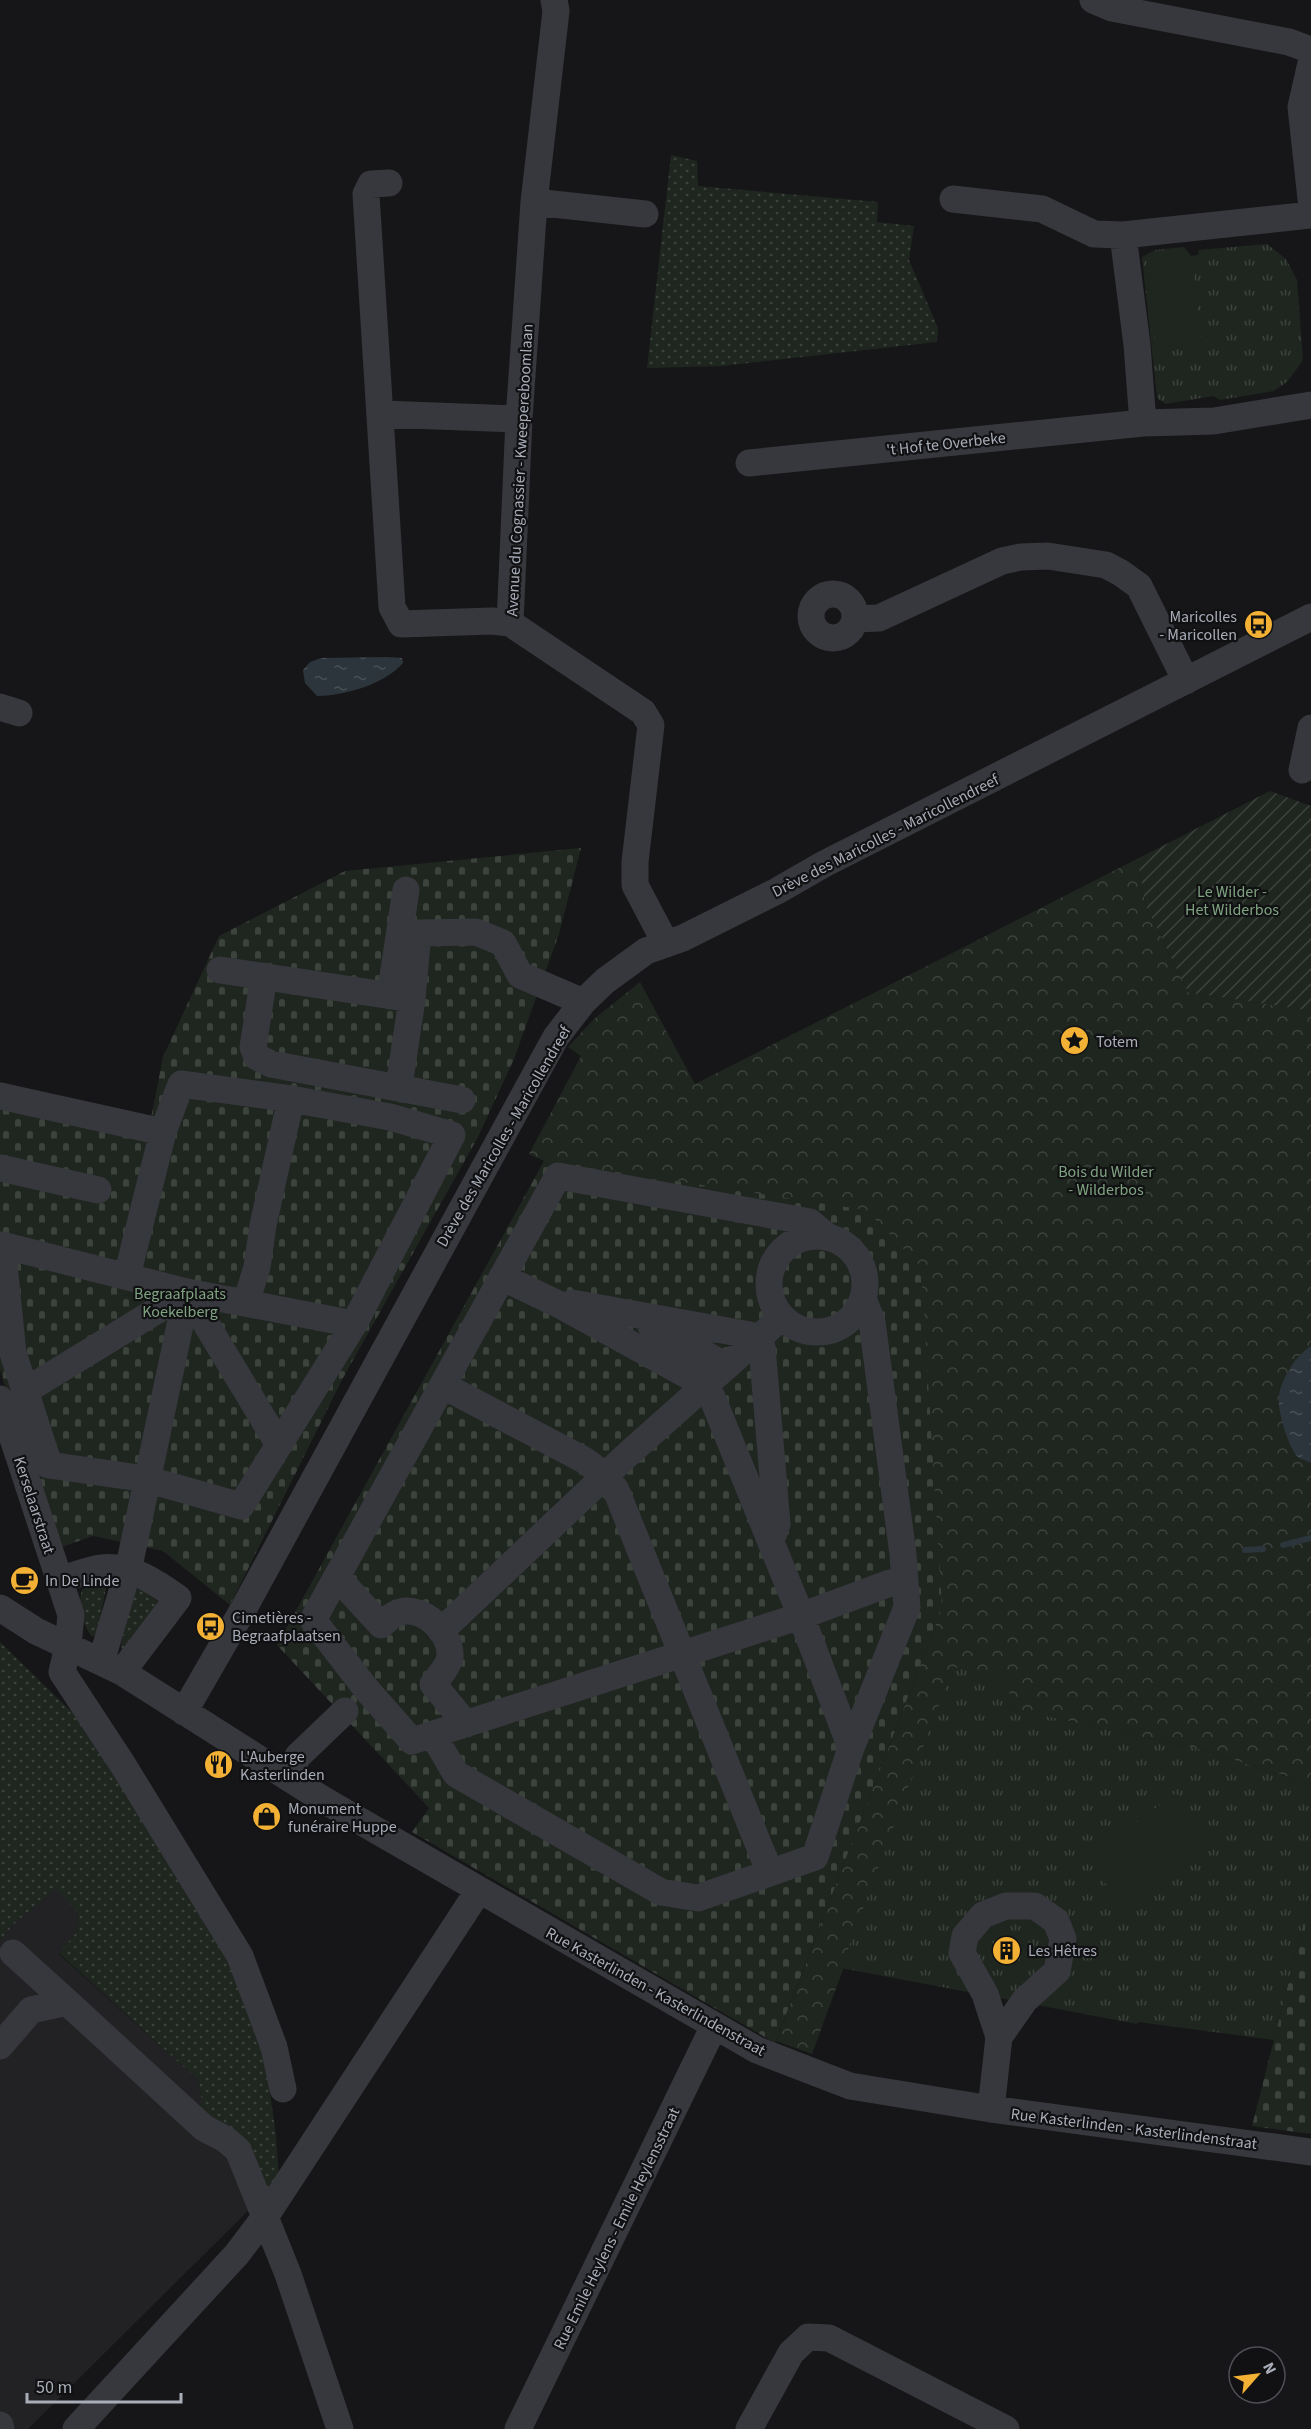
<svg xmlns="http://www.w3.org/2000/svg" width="1311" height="2429" font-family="'Source Sans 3',sans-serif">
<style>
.built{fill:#222225}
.grass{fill:url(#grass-dots)}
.forest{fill:url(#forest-crowns)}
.cemetery{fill:url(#cemetery-stones)}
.park{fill:url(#park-tufts)}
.garden{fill:url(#garden-furrows)}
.pitch{fill:#1e261f}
.water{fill:url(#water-ripples)}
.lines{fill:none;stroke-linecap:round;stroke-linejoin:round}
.stream{stroke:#2c353c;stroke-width:6}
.minor{stroke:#37383d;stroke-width:27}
.labels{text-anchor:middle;stroke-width:4.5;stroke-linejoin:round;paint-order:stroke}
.street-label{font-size:16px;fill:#a8adb8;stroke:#111113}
.poi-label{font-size:16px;fill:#a8adb8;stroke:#111113;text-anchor:start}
.park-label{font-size:16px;fill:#7fa381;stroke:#111113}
</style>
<defs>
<pattern id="grass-dots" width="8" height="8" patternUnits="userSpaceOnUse" patternTransform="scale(1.5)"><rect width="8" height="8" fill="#1e261f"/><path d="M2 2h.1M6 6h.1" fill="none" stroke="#3c433d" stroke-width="1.8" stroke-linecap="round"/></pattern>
<pattern id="forest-crowns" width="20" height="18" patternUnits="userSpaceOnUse" patternTransform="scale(1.5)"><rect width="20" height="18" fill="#1e261f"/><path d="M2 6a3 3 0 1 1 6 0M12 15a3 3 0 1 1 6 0" fill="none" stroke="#3c433d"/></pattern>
<pattern id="cemetery-stones" width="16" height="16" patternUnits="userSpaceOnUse" patternTransform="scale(1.5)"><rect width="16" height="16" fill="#1e261f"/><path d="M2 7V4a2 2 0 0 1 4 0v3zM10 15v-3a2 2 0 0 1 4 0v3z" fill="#3c433d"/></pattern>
<pattern id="park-tufts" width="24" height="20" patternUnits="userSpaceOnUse" patternTransform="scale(1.5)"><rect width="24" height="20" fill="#1e261f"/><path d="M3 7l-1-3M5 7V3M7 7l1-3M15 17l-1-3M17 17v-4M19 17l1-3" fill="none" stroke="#3c433d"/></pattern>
<pattern id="garden-furrows" width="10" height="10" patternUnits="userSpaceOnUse" patternTransform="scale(1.5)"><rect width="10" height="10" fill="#1e261f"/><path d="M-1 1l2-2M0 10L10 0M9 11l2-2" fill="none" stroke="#3c433d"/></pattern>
<pattern id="water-ripples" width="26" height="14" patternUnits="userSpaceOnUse" patternTransform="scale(1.5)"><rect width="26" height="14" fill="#2c353c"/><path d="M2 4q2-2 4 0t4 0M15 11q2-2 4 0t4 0" fill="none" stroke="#485056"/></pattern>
</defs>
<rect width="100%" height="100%" fill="#161618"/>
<!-- built -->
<path class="built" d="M55 1888 78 1913 76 1933 59 1954 198 2080 202 2100 265 2194 28 2429H0V1940L17 1921Z"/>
<!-- grass -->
<path class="grass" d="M671 155 697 161 698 186 878 202 877 222 914 226 909 260 938 328 937 342 722 366 647 368Z
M94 1581 102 1582 106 1588 98 1630 95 1636H91C82 1622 77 1606 82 1590Z
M141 1588 159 1602 121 1651V1645L133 1592Z
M0 1642 81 1721 225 1950 252 2018 267 2072 276 2135 279 2179 268 2192 196 2112 202 2100 198 2080 59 1953 76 1933 78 1913 55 1889 17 1921 0 1940Z"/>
<!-- forest -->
<path class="forest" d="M1137 859 1146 906 1188 992 1311 1011V1784L1195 1748 1007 1708 954 1667 812 2054 776 2041 942 1608 544 1161 529 1154 581 1056 568 1047 594 1019 640 982 695 1084Z"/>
<!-- cemetery -->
<path class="cemetery" d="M581 848 559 934 514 1059 478 1137 343 1378 230 1605 163 1551 93 1536 59 1548 32 1478 0 1369V1082L150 1123 163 1057 219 936 345 871Z
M544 1161 866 1210 921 1267 942 1608 775 2043 412 1832 429 1808 277 1645Z
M1311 1894V2134L1252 2126Z"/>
<!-- park -->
<path class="park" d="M1267 244 1286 259 1297 280 1303 360 1288 381 1274 391 1220 400 1213 396 1166 404 1157 398 1142 257 1155 250 1184 247 1191 256 1198 255 1199 250Z
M953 1667 1011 1680 1008 1708 1195 1748 1311 1784V1894L1274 2040 1138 2022 1137 2024 841 1968Z"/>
<!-- garden -->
<path class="garden" d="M1270 791 1311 806V1011L1188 992 1146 906 1137 859Z"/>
<!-- pitch -->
<path class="pitch" d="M1192 256 1201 342 1156 347 1147 261Z
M1176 1793 1210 1839 1121 1905 1087 1858Z"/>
<!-- water -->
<path class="water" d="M387 657 402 658 403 663C385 684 344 696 317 696L305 683 303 670 310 662 321 658Z
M1311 1346V1463C1308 1461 1301 1459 1298 1457 1288 1447 1277 1410 1279 1396 1281 1379 1297 1354 1311 1346Z"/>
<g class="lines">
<!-- stream -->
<path class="stream" d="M1283 1545 1311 1538
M1245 1550 1263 1549"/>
<!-- minor -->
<path class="minor" d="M554 0 556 11 534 202 519 419 510 623 643 712 651 725 635 862V885L666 944
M1093 0 1112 8 1289 42 1311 50
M1311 63 1301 107 1311 199
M389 183 371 184 366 194 392 607 401 624 492 621 510 623
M953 199 1042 209 1094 234 1123 235 1311 215
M534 202 645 214
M1123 235 1137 345 1143 423
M381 414 519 419
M749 463 1143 423 1214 421 1311 405
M811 616a22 22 0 1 1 44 0a22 22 0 1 1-44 0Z
M855 619 879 618 1002 561 1021 557 1048 556 1106 565 1121 573 1139 586 1186 681
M0 707 19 713
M1302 770 1311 728
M220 970 412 999 418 933 476 932 503 943 520 975 583 1002
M264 976 253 1047 257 1057 271 1064 462 1100
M390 996 406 890
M401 1073 412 999
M0 1096 163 1132
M0 1168 98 1190
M769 1284a48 48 0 1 1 96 0a48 48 0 1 1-96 0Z
M828 1237 810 1222 558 1176 313 1620 367 1690 412 1741 801 1616 890 1583 905 1582 903 1554 872 1322 863 1298
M2 1245 187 1292 354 1324 241 1506 146 1479 49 1465 13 1353Z
M127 1276 163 1132 181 1084 291 1099 390 1117 452 1135 354 1324
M502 1277 558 1304 694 1379 712 1397 801 1616 851 1748
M187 1292 279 1445
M246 1303 257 1267 263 1225 291 1099
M572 1303 750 1335 762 1347 777 1524 772 1538
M651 1326 727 1366
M444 1386 584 1460 606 1476 616 1490 770 1873
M25 1391 187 1292
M0 1399 71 1615 68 1646 62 1672 123 1765 240 1956 274 2047 283 2089
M337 1577 381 1625C386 1621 394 1613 400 1612 424 1606 451 1632 450 1656 449 1666 439 1676 433 1684L466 1724
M59 1580C73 1576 87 1570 100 1568 129 1564 156 1582 178 1598L122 1672
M0 1608 36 1631 122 1672 322 1799 757 2050 850 2086 991 2109 1311 2152
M441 1631 626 1456 782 1317
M101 1662 128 1571 187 1292
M184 1712 244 1608 540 1066 556 1037 583 1002 605 981 646 951 683 938 777 891 824 864 1311 617
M433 1735 456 1774 661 1892 698 1898 815 1857 851 1748 907 1607 905 1582
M287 1777 298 1756 345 1711
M13 1953 67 2002
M0 2046 31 2010 67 2002 204 2128 225 2139 238 2150 288 2274 340 2429
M991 2109 999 2037 1025 2000 1057 1971 1063 1939 1056 1921 1035 1906H1006L983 1915 965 1936 962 1953 985 1994 999 2037
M0 2425 1 2429
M76 2429 237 2254 265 2217 479 1890
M518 2429 714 2026
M749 2429 791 2353 808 2337 829 2338 1006 2429"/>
</g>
<!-- icons -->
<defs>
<symbol id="bus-disc" viewBox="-11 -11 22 22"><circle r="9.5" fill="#f2b134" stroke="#111113"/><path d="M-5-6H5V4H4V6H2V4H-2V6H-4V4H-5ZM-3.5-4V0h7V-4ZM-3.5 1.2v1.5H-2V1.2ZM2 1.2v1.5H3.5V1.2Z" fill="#111"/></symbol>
<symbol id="sight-disc" viewBox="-11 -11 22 22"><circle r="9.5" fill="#f2b134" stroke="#111113"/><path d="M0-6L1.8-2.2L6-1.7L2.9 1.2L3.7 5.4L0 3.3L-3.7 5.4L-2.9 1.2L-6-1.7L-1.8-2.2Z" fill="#111"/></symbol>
<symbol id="cafe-disc" viewBox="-11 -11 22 22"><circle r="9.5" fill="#f2b134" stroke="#111113"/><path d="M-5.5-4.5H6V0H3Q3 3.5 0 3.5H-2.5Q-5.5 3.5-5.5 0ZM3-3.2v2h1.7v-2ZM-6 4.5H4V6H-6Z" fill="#111"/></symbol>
<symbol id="restaurant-disc" viewBox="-11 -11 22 22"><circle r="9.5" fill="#f2b134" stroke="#111113"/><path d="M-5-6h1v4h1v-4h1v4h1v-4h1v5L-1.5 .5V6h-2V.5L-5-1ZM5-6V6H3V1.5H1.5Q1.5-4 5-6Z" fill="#111"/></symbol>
<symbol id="shop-disc" viewBox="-11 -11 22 22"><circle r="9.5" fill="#f2b134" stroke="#111113"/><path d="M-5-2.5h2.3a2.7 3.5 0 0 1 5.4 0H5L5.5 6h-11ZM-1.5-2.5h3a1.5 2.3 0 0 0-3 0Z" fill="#111"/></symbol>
<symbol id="building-disc" viewBox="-11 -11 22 22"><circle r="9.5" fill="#f2b134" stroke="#111113"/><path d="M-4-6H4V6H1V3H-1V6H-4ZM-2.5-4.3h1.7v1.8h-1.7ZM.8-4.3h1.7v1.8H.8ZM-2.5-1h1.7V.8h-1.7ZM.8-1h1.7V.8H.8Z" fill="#111"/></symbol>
</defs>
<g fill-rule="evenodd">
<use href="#bus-disc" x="1242" y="608" width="33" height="33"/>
<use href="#sight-disc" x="1058" y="1024" width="33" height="33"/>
<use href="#cafe-disc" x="8" y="1564" width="33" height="33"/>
<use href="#bus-disc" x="194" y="1610" width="33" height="33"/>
<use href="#restaurant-disc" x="202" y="1748" width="33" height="33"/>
<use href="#shop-disc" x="250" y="1800" width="33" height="33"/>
<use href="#building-disc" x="990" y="1934" width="33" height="33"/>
</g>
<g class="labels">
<!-- street labels -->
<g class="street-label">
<text transform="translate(946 443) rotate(-6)" y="6">'t Hof te Overbeke</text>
<text transform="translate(519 470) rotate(-87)" y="6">Avenue du Cognassier - Kweepereboomlaan</text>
<text transform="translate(885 835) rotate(-27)" y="6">Drève des Maricolles - Maricollendreef</text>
<text transform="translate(503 1136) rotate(-60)" y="6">Drève des Maricolles - Maricollendreef</text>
<text transform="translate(35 1505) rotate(72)" y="6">Kerselaarstraat</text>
<text transform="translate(656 1991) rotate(29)" y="6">Rue Kasterlinden - Kasterlindenstraat</text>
<text transform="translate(1134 2128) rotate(7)" y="6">Rue Kasterlinden - Kasterlindenstraat</text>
<text transform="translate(616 2228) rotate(-64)" y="6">Rue Emile Heylens - Emile Heylensstraat</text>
</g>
<!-- poi labels -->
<g class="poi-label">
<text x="1237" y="622" text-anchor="end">Maricolles<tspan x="1237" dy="18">- Maricollen</tspan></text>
<text x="1096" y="1047">Totem</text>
<text x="45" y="1586">In De Linde</text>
<text x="232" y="1623">Cimetières -<tspan x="232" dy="18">Begraafplaatsen</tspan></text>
<text x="240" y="1762">L'Auberge<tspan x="240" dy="18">Kasterlinden</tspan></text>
<text x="288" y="1814">Monument<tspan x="288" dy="18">funéraire Huppe</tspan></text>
<text x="1028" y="1956">Les Hêtres</text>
</g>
<!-- park labels -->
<g class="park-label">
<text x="1232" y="897">Le Wilder -<tspan x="1232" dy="18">Het Wilderbos</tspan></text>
<text x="1106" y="1177">Bois du Wilder<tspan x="1106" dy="18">- Wilderbos</tspan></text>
<text x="180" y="1299">Begraafplaats<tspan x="180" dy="18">Koekelberg</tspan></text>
</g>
</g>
<!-- north arrow -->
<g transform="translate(1257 2375) rotate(62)"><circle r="28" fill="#111113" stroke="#4d4f55" stroke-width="1.5"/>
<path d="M0-4.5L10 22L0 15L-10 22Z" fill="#f2b134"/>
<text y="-9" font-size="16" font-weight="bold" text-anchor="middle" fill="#a8adb8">N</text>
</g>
<!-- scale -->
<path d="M27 2393v9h154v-9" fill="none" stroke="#a8adb8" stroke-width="3"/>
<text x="36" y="2393" font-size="18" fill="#a8adb8" stroke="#111113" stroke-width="4.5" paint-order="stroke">50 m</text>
</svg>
